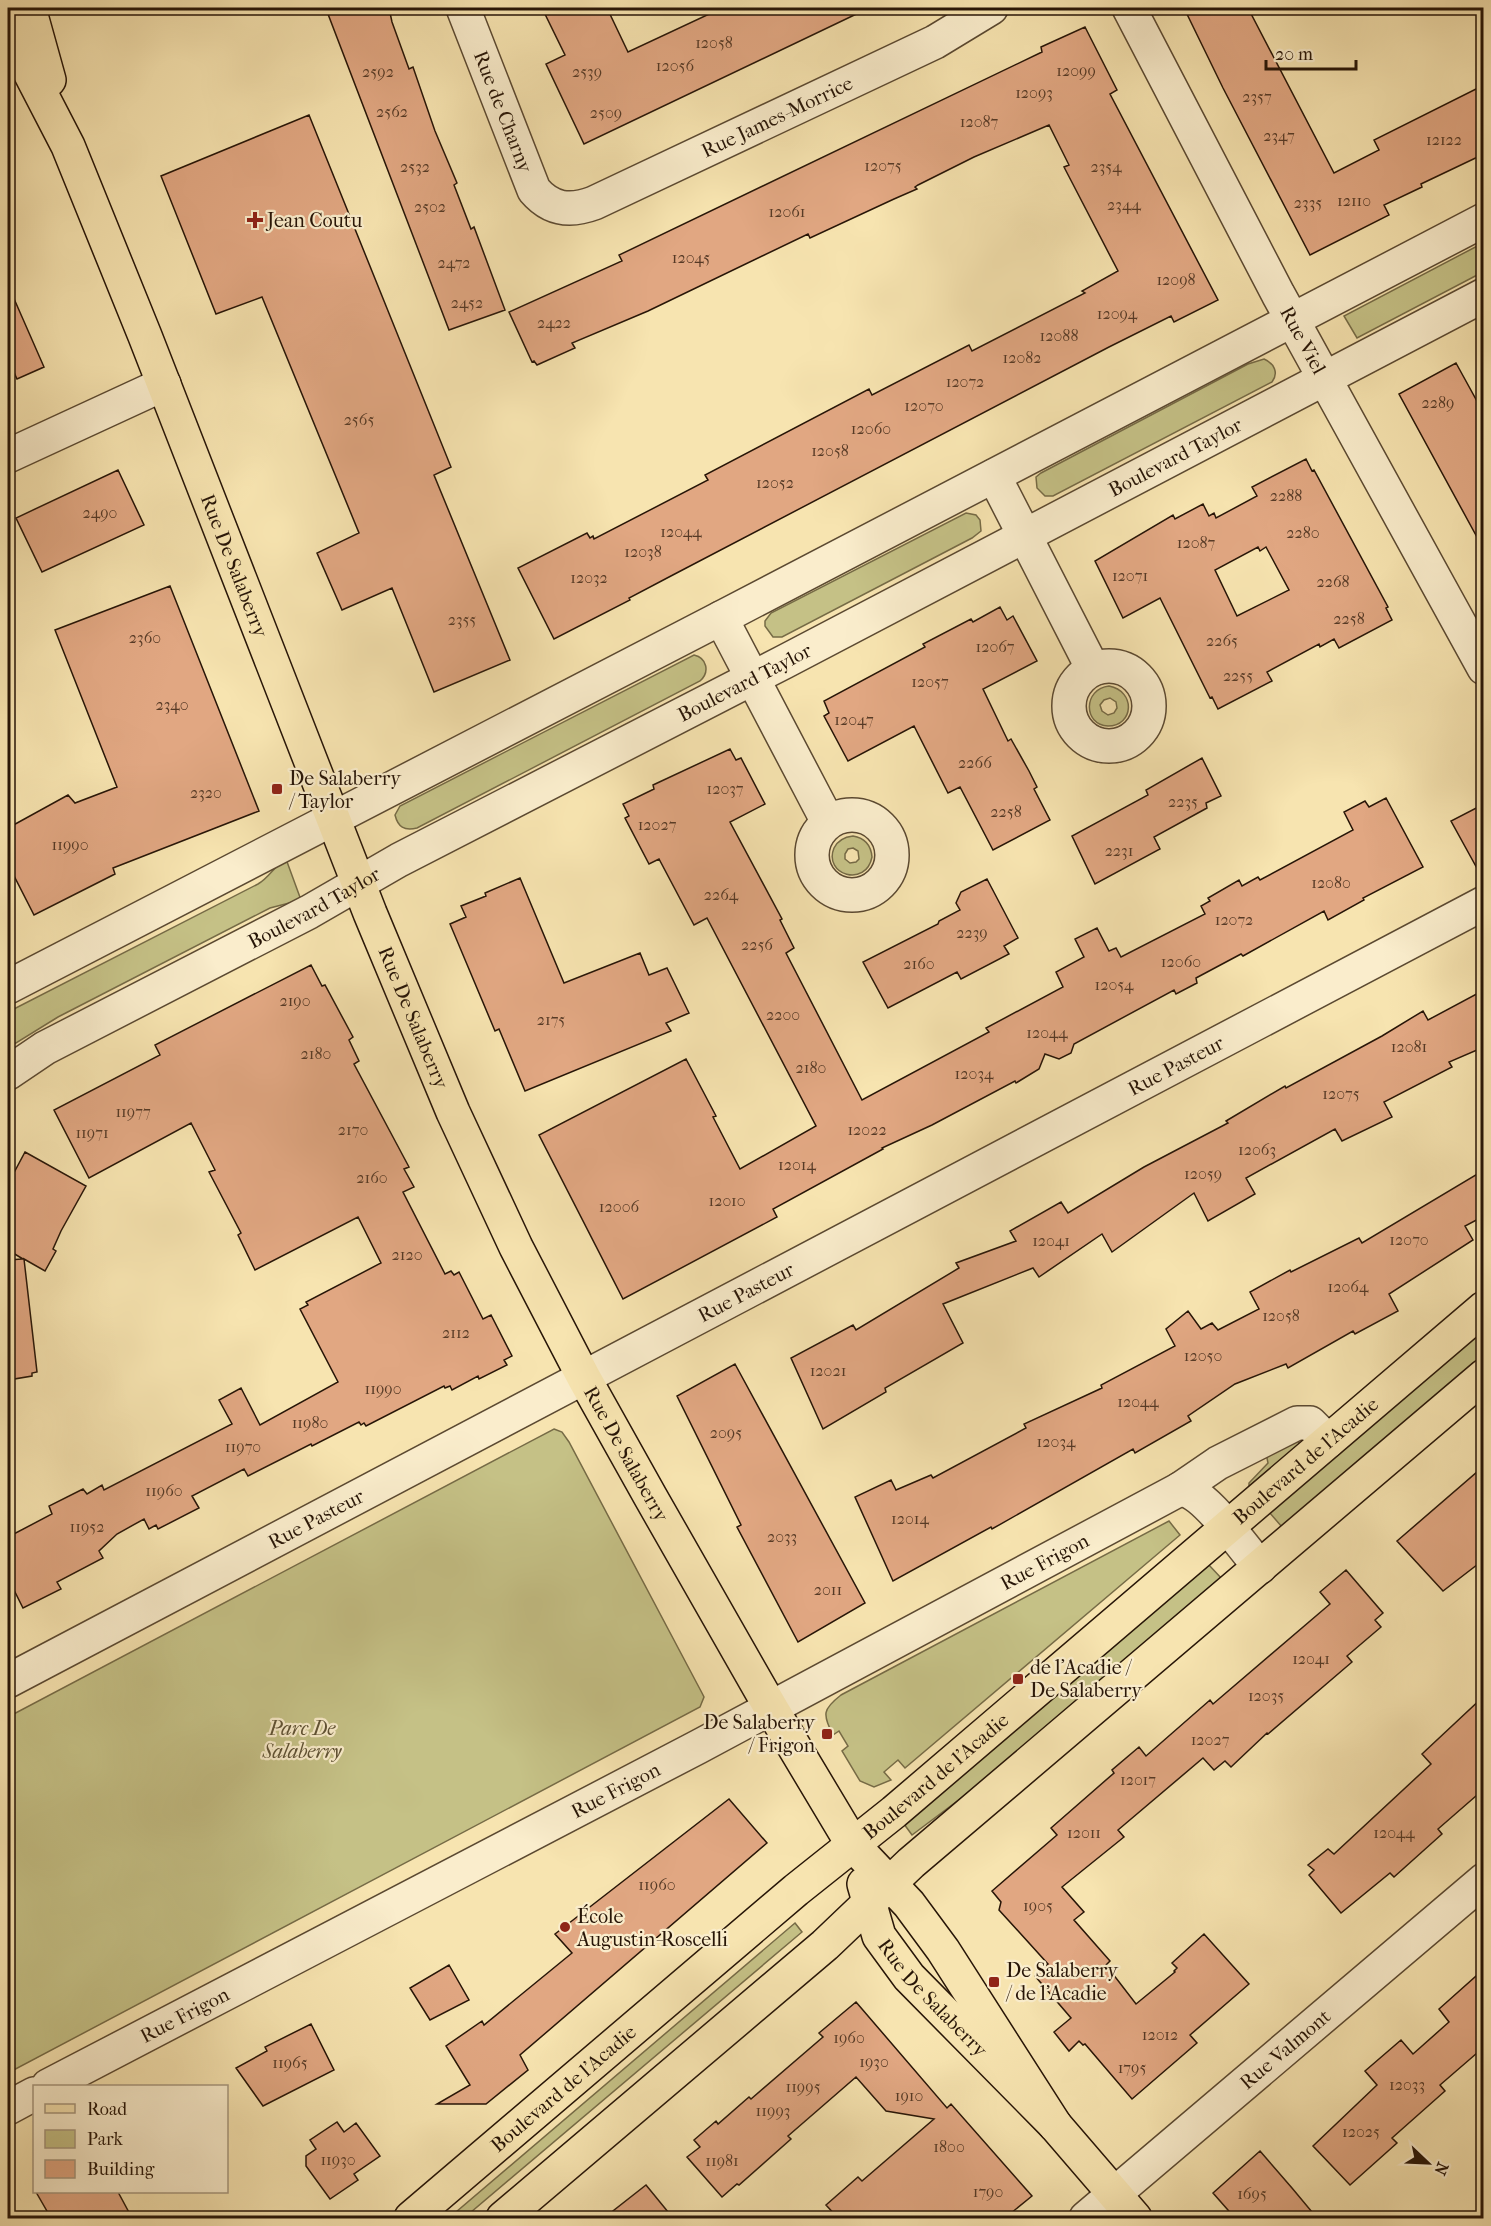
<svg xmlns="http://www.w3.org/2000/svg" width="1491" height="2226" font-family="'IM FELL French Canon',serif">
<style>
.green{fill:#c5c186;stroke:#766b46;stroke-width:1.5;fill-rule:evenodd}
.building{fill:#e1a782;stroke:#271507;stroke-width:1.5;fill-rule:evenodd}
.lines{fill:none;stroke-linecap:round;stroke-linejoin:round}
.minor-casing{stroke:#5b4931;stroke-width:36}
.major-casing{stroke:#271507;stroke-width:36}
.minor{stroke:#faedcc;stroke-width:33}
.major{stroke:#f7e4b0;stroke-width:33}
.poi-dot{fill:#8f2418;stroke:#faedcc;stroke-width:2}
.labels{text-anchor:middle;stroke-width:4.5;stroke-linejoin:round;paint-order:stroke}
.number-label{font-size:16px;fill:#563a26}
.street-label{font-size:20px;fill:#271507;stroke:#faedcc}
.poi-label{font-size:20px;fill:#271507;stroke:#faedcc;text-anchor:start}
.park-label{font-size:20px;font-style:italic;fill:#5e5133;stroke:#faedcc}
</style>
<rect width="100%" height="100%" fill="#f7e4b0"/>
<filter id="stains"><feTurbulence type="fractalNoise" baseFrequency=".00333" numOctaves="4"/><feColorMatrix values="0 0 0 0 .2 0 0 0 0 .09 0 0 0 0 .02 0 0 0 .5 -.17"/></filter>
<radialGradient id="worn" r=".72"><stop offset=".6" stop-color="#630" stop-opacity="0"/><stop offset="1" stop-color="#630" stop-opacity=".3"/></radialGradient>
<!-- green -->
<path class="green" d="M1483 243V272L1357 338 1344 316Z
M1264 359C1274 363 1279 373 1272 382L1053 496H1045L1037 488 1036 477 1041 473 1248 364Z
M966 513 976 515 980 520 981 531 972 538 782 637H773L765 626V621L771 613Z
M694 655C707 658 710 672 700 681L417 828C404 831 398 827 395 815L400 806Z
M1109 686C1136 691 1134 726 1108 726 1083 725 1083 689 1109 686ZM1110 698 1116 702 1117 708 1114 713 1108 715 1102 711 1100 705 1104 700Z
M853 836C865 838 871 845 872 857 866 888 823 875 834 848 838 840 844 837 853 836ZM853 848 858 851 859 859 856 862 850 863 845 859V854L848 849Z
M286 859 301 900 270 908 58 1017 8 1048V1012L258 884C270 877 274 866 286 859Z
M1483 1329V1355L1282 1527 1269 1512Z
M554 1429 562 1432 569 1442 702 1693 704 1697 700 1707 8 2073V1717Z
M1298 1440 1299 1444 1296 1447 1249 1486V1483L1268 1463 1266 1453Z
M1169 1521 1180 1535 905 1768 898 1760 884 1772 891 1780 874 1787 860 1781 842 1751 848 1746 839 1731 833 1735C822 1714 823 1709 841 1695Z
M1208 1564 1222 1579 992 1775 912 1835 904 1824Z
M795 1923 802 1932 464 2218H449Z"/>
<!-- building -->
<path class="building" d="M334 8H389L392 22 409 69 413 67 435 131 457 183 454 185 471 229 474 227 505 310 449 330 328 14 335 13Z
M542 8H607L628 52 722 8H869L584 144 546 64 565 55Z
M1184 8H1248L1334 173 1379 150 1374 140 1484 85V154L1421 184 1422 187 1384 205 1389 215 1310 255 1223 88Z
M1085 27 1117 90 1110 94 1218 300 1174 322 1171 316 1109 347 669 577 629 598 630 600 554 639 518 568 587 533 590 538 593 536 594 539 708 480 705 475 869 389 872 395 969 345 972 351 1085 293 1082 291 1118 271 1064 167 1069 165 1049 125 974 157 918 185 915 187 917 189 894 199 810 238 808 234 648 311 572 343 575 348 537 365 534 361 532 362 509 312 622 261 619 255 1042 52 1041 47Z
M309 115 451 467 434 475 510 660 434 692 392 588 342 610 317 553 359 533 262 297 216 314 161 176Z
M8 285 44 367 17 379 8 359Z
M1456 363 1484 414V550L1399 394Z
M1306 459 1312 471 1314 470 1388 607 1386 608 1392 620 1339 648 1334 639 1320 647 1319 644 1267 672 1272 681 1218 709 1212 697 1210 698 1160 598 1123 618 1095 561 1173 515 1175 519 1203 504 1209 516 1214 513 1216 518 1257 496 1252 487ZM1258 547 1260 551 1266 547 1289 590 1237 616 1215 570Z
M118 470 144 525 42 572 16 518Z
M170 586 259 811 113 868 115 874 34 915 8 864V828L68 795 75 803 117 787 55 630Z
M1000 607 1007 620 1013 616 1037 661 983 689 1008 741 1011 739 1029 771 1037 787 1034 789 1050 820 993 850 960 787 948 793 914 726 848 761 824 716 829 713 824 701 925 647 923 644 971 619 973 622Z
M730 749 736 760 741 758 765 804 730 822 782 919 780 920 794 948 786 953 862 1100 989 1032 986 1028 1063 987 1056 972 1084 957 1075 939 1097 928 1109 951 1116 948 1121 957 1205 914 1201 906 1210 901 1208 898 1239 880 1242 886 1258 877 1260 880 1353 830 1344 812 1365 801 1369 807 1386 798 1423 867 1363 898 1364 900 1328 920 1324 911 1243 956 1241 954 1196 978 1197 983 1176 994 1174 990 1074 1044 1071 1053 1059 1059 1045 1054 1039 1069 1016 1083 1015 1081 932 1125 882 1148 883 1149 773 1209 777 1217 623 1299 539 1135 686 1059 716 1116 713 1117 740 1169 816 1126 707 918 694 925 659 859 649 864 625 818 629 816 623 804 654 789 653 785Z
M1202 758 1221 796 1206 803 1207 808 1154 837 1160 849 1095 884 1072 836 1148 795 1146 790Z
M1484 804V881L1451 821Z
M520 878 564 983 640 953 649 975 667 968 689 1013 666 1023 671 1031 525 1091 499 1029 495 1031 450 924 466 917 461 906 486 896 485 893Z
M987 879 1018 938 1004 946 1009 954 961 979 957 972 888 1008 863 962 938 924 939 921 960 910 956 903 961 892Z
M311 965 322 986 325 985 353 1037 349 1040 359 1061 354 1064 409 1167 404 1169 414 1187 403 1192 445 1274 451 1271 454 1275 459 1272 483 1319 491 1315 512 1356 504 1360 507 1365 479 1379 478 1376 452 1390 450 1386 445 1388 444 1386 366 1426 364 1423 361 1425 359 1422 312 1446 311 1444 248 1476 244 1469 192 1496 199 1508 158 1529 156 1525 149 1529 144 1519 117 1534 99 1551 103 1558 57 1582 61 1589 23 1608 8 1578V1537L52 1514 49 1506 83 1489 87 1494 102 1485 104 1490 232 1424 219 1400 241 1388 260 1425 338 1382 300 1309 308 1305 306 1302 381 1263 358 1217 255 1270 238 1235 241 1233 209 1172 215 1170 191 1123 89 1178 54 1110 160 1055 155 1045Z
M1484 990V1047L1449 1062 1452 1067 1384 1102 1392 1117 1342 1141 1335 1129 1246 1178 1255 1194 1208 1221 1194 1193 1112 1252 1102 1234 1039 1277 1033 1268 943 1304 963 1343 885 1388 886 1392 823 1429 791 1358 853 1325 856 1330 959 1268 956 1263 1016 1241 1010 1231 1061 1202 1068 1213 1144 1167 1228 1123 1226 1121 1285 1086 1286 1088 1382 1036 1423 1011 1428 1020Z
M25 1152 86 1186 61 1231 53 1249 56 1251 45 1271 24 1259 37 1372 32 1373V1376L8 1380V1260L23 1259 8 1250V1184Z
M1484 1170V1216L1465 1226 1473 1240 1389 1294 1398 1311 1355 1334 1353 1331 1288 1368 1286 1364 1235 1384 1188 1416 1191 1421 1135 1453 1133 1449 992 1529 991 1527 893 1581 855 1497 891 1480 896 1490 931 1475 933 1478 1026 1428 1024 1424 1102 1388 1101 1385 1175 1346 1166 1329 1188 1311 1201 1329 1212 1323 1218 1330 1259 1309 1250 1292 1290 1270 1291 1272 1359 1238 1362 1243Z
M735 1364 865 1603 798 1642 737 1527 741 1525 677 1396Z
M1484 1466V1553L1479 1558 1482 1561 1443 1591 1397 1541Z
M1346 1570 1383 1613 1375 1620 1381 1627 1347 1656 1352 1662 1268 1734 1267 1733 1231 1767 1225 1761 1214 1770 1203 1758 1118 1830 1124 1837 1062 1887 1084 1912 1074 1920 1110 1961 1106 1965 1136 2004 1175 1972 1174 1971 1177 1968 1172 1963 1204 1934 1249 1984 1190 2035 1197 2043 1132 2099 1085 2044 1083 2045 1079 2041 1069 2051 1054 2032 1071 2018 1035 1976 1048 1964 999 1910 1001 1902 992 1891 1057 1835 1051 1828 1114 1773 1112 1770 1139 1747 1146 1756 1210 1700 1213 1704 1330 1604 1320 1592Z
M1484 1696V1789L1438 1829 1442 1834 1394 1877 1390 1873 1341 1913 1309 1875 1314 1870 1308 1865 1328 1849 1334 1854 1431 1764 1422 1754Z
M729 1799 767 1843 520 2055 528 2070 486 2104H437L470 2085 446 2046 482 2021 484 2025 572 1953 555 1934Z
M449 1965 469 2000 430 2020 410 1988Z
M1484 1969V2047L1440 2085 1445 2091 1392 2138 1397 2143 1350 2185 1313 2146 1377 2085 1365 2071 1401 2040 1413 2054 1449 2022 1439 2009Z
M856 2002 947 2108 951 2104 1032 2196 1005 2218H838L826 2205 858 2177 862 2181 934 2119 886 2111 856 2077 788 2136 791 2139 739 2185 737 2184 722 2197 687 2157 700 2147 694 2140 716 2121 718 2124 749 2097 751 2099 823 2037 819 2033Z
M311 2024 334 2070 263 2106 236 2068 267 2051 265 2047Z
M337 2122 344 2132 356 2123 380 2156 354 2174 358 2180 330 2199 306 2166V2156L316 2149 310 2140Z
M1260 2151 1292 2188 1317 2218H1235L1213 2193Z
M646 2185 673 2218H604Z
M36 2192H118L132 2218H51Z"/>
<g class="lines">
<defs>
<g id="minor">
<path id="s1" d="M463 8 534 190C551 210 570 212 594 203L935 42 991 8"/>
<path id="s2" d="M1129 8 1278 294 1484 668"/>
<path d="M8 456 164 384"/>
<path d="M994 476 1093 669"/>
<path d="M721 618 828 822"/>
<circle cx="1109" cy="706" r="40"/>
<circle cx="852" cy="855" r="40"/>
<path d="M8 987 721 618 1484 220"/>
<path id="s3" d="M8 1073 45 1048 309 912 399 860 784 662 1484 295"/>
<path d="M1180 1489C1205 1491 1243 1548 1260 1567"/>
<path id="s4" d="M8 1681 1484 903"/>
<path id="s5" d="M48 2086 698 1747 1180 1489 1218 1463 1297 1423H1310L1328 1441"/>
<path d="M8 2108 34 2094"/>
<path id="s6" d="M1086 2218 1484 1880"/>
</g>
<g id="major">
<path d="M29 8 49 80"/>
<path id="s7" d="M8 30 68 146 145 336 370 913 453 1112 516 1247 584 1378 650 1496 771 1708 853 1845 909 1904 943 1950 1055 2125"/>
<path id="s8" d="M864 1884 879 1936 909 1977 1055 2125 1135 2218"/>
<path id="s9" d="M411 2218 796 1890 894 1812 1484 1308"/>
<path d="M503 2218 825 1945 911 1863 1484 1376"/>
</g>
</defs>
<!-- minor casing -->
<use href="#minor" class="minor-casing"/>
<!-- major casing -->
<use href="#major" class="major-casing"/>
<!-- minor -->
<use href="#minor" class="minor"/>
<!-- major -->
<use href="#major" class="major"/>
</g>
<!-- markers -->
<g class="poi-dot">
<path d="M252 211h6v6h6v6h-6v6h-6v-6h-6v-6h6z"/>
<rect x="271" y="783" width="12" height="12" rx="3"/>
<rect x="1012" y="1673" width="12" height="12" rx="3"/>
<rect x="821" y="1728" width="12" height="12" rx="3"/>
<circle cx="565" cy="1927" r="6"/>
<rect x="988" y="1976" width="12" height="12" rx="3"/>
</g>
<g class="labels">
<!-- number labels -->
<g class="number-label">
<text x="714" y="48">12058</text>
<text x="675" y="71">12056</text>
<text x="1076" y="76">12099</text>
<text x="378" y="77">2592</text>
<text x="587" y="77">2539</text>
<text x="1034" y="98">12093</text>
<text x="1257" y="102">2357</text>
<text x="392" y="117">2562</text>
<text x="606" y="118">2509</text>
<text x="979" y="127">12087</text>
<text x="1279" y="141">2347</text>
<text x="1444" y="145">12122</text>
<text x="883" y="171">12075</text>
<text x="415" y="172">2532</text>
<text x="1106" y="172">2354</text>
<text x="1354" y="206">12110</text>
<text x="1308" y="208">2335</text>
<text x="1124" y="210">2344</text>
<text x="430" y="212">2502</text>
<text x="787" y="217">12061</text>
<text x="691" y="263">12045</text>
<text x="454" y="268">2472</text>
<text x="1176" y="285">12098</text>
<text x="467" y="308">2452</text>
<text x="1117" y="319">12094</text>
<text x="554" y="328">2422</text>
<text x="1059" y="341">12088</text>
<text x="1022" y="363">12082</text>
<text x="965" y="387">12072</text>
<text x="1438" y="408">2289</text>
<text x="924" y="411">12070</text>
<text x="359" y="425">2565</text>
<text x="871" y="434">12060</text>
<text x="830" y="456">12058</text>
<text x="775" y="488">12052</text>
<text x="1286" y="501">2288</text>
<text x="100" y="518">2490</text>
<text x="681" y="537">12044</text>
<text x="1303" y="538">2280</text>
<text x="1196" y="548">12087</text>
<text x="643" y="557">12038</text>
<text x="1130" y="581">12071</text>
<text x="589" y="583">12032</text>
<text x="1333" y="587">2268</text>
<text x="1349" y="624">2258</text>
<text x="462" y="625">2355</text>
<text x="145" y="643">2360</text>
<text x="1222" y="646">2265</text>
<text x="995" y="652">12067</text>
<text x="1238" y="681">2255</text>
<text x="930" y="687">12057</text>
<text x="172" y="710">2340</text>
<text x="854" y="725">12047</text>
<text x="975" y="768">2266</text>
<text x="725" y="794">12037</text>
<text x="206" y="798">2320</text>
<text x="1183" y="807">2235</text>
<text x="1006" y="817">2258</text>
<text x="657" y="830">12027</text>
<text x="70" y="850">11990</text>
<text x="1119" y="856">2231</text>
<text x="1331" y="888">12080</text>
<text x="721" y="900">2264</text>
<text x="1234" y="925">12072</text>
<text x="972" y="938">2239</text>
<text x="757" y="950">2256</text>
<text x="1181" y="967">12060</text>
<text x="919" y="969">2160</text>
<text x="1114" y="990">12054</text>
<text x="295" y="1006">2190</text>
<text x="783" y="1020">2200</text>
<text x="551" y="1025">2175</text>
<text x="1047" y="1038">12044</text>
<text x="1409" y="1052">12081</text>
<text x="316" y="1059">2180</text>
<text x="811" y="1073">2180</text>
<text x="974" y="1079">12034</text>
<text x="1341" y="1099">12075</text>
<text x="133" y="1117">11977</text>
<text x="353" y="1135">2170</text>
<text x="867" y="1135">12022</text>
<text x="92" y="1138">11971</text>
<text x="1257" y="1155">12063</text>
<text x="797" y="1170">12014</text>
<text x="1203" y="1179">12059</text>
<text x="372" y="1183">2160</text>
<text x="727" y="1206">12010</text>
<text x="619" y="1212">12006</text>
<text x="1409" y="1245">12070</text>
<text x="1051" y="1246">12041</text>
<text x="407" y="1260">2120</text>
<text x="1348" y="1292">12064</text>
<text x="1281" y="1321">12058</text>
<text x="456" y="1338">2112</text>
<text x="1203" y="1361">12050</text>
<text x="828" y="1376">12021</text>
<text x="383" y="1394">11990</text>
<text x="1138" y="1407">12044</text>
<text x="310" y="1428">11980</text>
<text x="726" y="1438">2095</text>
<text x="1056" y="1447">12034</text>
<text x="243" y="1452">11970</text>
<text x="164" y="1496">11960</text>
<text x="910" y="1524">12014</text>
<text x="87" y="1532">11952</text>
<text x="782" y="1542">2033</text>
<text x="828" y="1595">2011</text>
<text x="1311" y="1664">12041</text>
<text x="1266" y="1701">12035</text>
<text x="1210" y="1745">12027</text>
<text x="1138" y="1785">12017</text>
<text x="1084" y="1838">12011</text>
<text x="1394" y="1838">12044</text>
<text x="657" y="1890">11960</text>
<text x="1038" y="1911">1905</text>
<text x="1160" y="2040">12012</text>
<text x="849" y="2043">1960</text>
<text x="874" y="2067">1930</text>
<text x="290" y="2068">11965</text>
<text x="1132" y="2073">1795</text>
<text x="1407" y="2090">12033</text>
<text x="803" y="2092">11995</text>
<text x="909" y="2101">1910</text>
<text x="773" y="2116">11993</text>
<text x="1361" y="2137">12025</text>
<text x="949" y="2152">1800</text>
<text x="338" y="2165">11930</text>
<text x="722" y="2166">11981</text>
<text x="988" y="2197">1790</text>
<text x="1252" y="2199">1695</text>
</g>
<!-- street labels -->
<g class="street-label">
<text dy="7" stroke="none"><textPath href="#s1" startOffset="111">Rue de Charny</textPath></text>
<text dy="7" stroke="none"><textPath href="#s1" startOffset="464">Rue James-Morrice</textPath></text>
<text dy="7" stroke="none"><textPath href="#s2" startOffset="375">Rue Viel</textPath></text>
<text dy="7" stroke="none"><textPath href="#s3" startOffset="1320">Boulevard Taylor</textPath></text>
<text dy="7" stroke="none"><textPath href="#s7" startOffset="582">Rue De Salaberry</textPath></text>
<text dy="7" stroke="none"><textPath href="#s3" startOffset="834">Boulevard Taylor</textPath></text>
<text dy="7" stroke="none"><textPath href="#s3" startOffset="348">Boulevard Taylor</textPath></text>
<text dy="7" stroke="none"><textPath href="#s7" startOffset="1068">Rue De Salaberry</textPath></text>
<text dy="7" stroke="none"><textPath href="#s4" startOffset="1320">Rue Pasteur</textPath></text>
<text dy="7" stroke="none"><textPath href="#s4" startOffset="834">Rue Pasteur</textPath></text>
<text dy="7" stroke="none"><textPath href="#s7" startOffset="1554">Rue De Salaberry</textPath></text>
<text dy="7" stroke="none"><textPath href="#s9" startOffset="1172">Boulevard de l'Acadie</textPath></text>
<text dy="7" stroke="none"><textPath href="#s4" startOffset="348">Rue Pasteur</textPath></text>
<text dy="7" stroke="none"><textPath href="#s5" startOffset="1126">Rue Frigon</textPath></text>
<text dy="7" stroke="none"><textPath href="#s9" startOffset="686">Boulevard de l'Acadie</textPath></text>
<text dy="7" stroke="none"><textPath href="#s5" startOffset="640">Rue Frigon</textPath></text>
<text dy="7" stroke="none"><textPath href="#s8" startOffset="136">Rue De Salaberry</textPath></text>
<text dy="7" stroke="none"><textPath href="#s5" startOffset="154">Rue Frigon</textPath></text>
<text dy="7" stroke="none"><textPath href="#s6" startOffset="261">Rue Valmont</textPath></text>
<text dy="7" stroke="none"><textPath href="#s9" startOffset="200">Boulevard de l'Acadie</textPath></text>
</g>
<!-- poi labels -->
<g class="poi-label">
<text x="267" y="227">Jean Coutu</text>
<text x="289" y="785">De Salaberry<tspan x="289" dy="23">/ Taylor</tspan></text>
<text x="1030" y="1674">de l'Acadie /<tspan x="1030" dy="23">De Salaberry</tspan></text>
<text x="815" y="1729" text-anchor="end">De Salaberry<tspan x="815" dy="23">/ Frigon</tspan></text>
<text x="577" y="1923">École<tspan x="577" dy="23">Augustin-Roscelli</tspan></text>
<text x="1006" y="1977">De Salaberry<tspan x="1006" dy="23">/ de l'Acadie</tspan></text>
</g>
<!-- park labels -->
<g class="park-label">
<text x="302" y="1735">Parc De<tspan x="302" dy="23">Salaberry</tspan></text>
</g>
</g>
<!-- margin -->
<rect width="1491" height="2226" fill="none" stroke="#f7e4b0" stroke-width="30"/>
<rect x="9" y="9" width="1473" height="2208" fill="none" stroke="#271507" stroke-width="3"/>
<rect x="15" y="15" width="1461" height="2196" fill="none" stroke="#271507" stroke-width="1.5"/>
<!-- legend -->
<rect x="33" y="2085" width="195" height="108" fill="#faedcc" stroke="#a6977d" stroke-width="1.5"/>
<rect x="45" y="2104" width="30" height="9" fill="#f7e4b0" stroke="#a6977d" stroke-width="1.5"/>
<text x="87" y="2115" font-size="18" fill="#271507">Road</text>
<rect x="45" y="2130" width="30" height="18" fill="#c5c186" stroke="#a6977d" stroke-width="1.5"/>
<text x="87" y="2145" font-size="18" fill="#271507">Park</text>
<rect x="45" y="2160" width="30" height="18" fill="#e1a782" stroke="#a6977d" stroke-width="1.5"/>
<text x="87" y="2175" font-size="18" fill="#271507">Building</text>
<!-- north arrow -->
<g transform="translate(1428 2163) rotate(113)" stroke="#faedcc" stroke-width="4.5" paint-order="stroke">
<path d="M0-4.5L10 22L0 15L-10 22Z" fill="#271507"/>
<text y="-9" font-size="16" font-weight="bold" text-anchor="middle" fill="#271507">N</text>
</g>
<!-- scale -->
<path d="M1266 60v9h90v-9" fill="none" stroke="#271507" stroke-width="3"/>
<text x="1275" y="60" font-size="18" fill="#271507" stroke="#faedcc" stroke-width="4.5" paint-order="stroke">20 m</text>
<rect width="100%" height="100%" filter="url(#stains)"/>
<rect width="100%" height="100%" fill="url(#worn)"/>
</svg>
